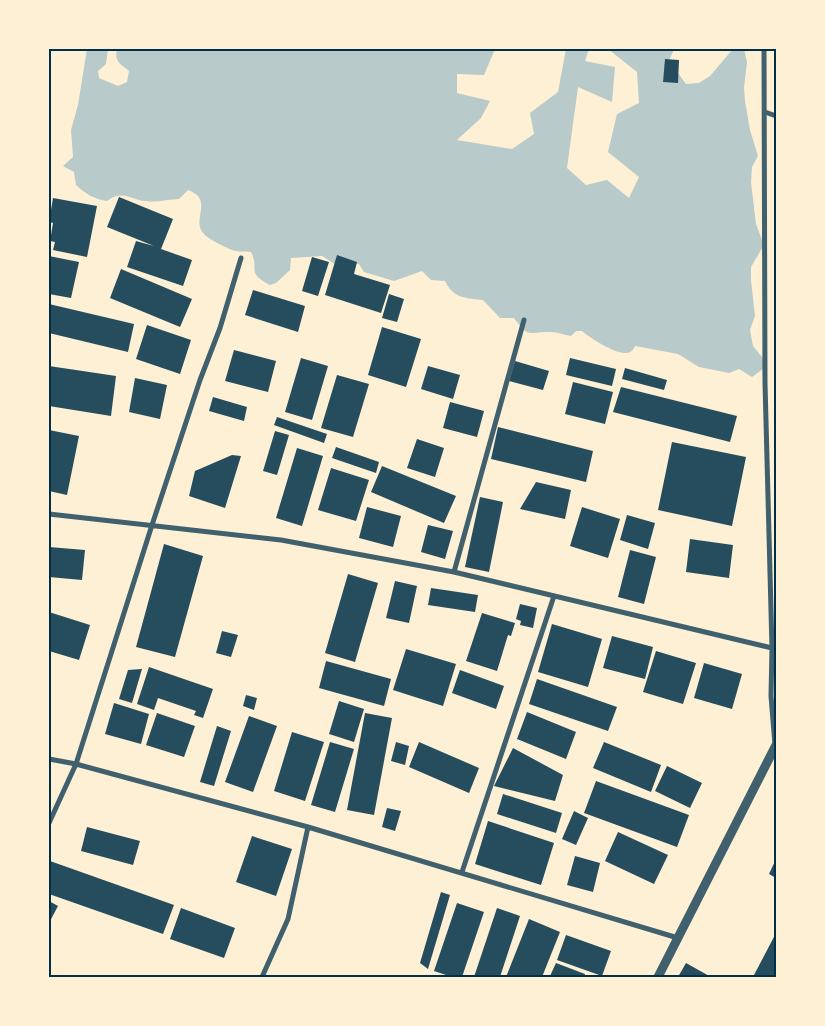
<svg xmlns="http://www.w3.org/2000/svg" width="825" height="1026" font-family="'Public Sans',sans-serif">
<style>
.green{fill:#b9caca}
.building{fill:#264d5e}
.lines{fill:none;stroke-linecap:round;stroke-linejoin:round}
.minor{stroke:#3f606c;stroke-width:5}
.tertiary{stroke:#3f606c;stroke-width:9}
.neatline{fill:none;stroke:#003049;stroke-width:2}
</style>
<rect width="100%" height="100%" fill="#fdf0d5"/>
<!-- green -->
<path class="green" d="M87 49H108L106 64 98 71 99 78 118 86 127 82 129 71C120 64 114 61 117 49H495L484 75 457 74V93L490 101 481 118 457 140 512 149 534 134 530 113 558 92 566 49H589L585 61 615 67 612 102 578 87 567 168 586 185 607 180 629 198 639 177 608 152 617 114 639 103 637 72 608 49H674L669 61 686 84 699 83 710 76 733 49H744L747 62 744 88 745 101 750 130 758 156 752 167 751 182 756 224 764 245 751 267V280L755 316 750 330 753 346 763 358V369L752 377 739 369 729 373 699 367 678 354 635 346C633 350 631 353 626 353 615 354 590 338 582 331H576L571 336C564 335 558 332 551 332 528 331 530 340 514 318H500L483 300C465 298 453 298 445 281L431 280 422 271 394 281 364 272 359 264 338 266 322 256 291 258 290 270 276 283 270 285C245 272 260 269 251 252 246 251 241 252 236 251 230 250 208 239 204 234 190 220 215 200 188 190L179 199C168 199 156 203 146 201 131 200 122 189 107 201 96 200 84 193 76 185L74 172 63 166 73 157 71 130 78 105Z"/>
<!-- building -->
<path class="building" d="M665 59 679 60 678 83 663 82Z
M119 197 173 219 161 249 192 260 183 286 127 267 136 241 154 246 107 227Z
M53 198 97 206 87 257 53 250 55 242 50 241 53 223 49 222Z
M337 255 357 262 354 274 390 285 381 313 325 295Z
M49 256 79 262 71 298 49 294Z
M312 257 329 262 318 296 302 291Z
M121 269 192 299 180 327 110 298Z
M253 290 305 306 298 332 245 315Z
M389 294 404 299 397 322 382 318Z
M49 304 134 324 128 352 49 333Z
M147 325 191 340 180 374 136 359Z
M382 327 421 339 406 387 368 375Z
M234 350 276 361 268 392 225 381Z
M301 358 328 366 312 420 285 412Z
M570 358 616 369 612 386 566 375Z
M515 361 549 371 543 390 509 381Z
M49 366 116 376 111 416 49 406Z
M428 366 460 375 453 399 421 389Z
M625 368 667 380 664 390 622 379Z
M337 375 369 384 353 437 321 428Z
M135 378 167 385 160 419 129 412Z
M573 382 613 392 605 424 565 414Z
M621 387 737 416 730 442 613 412Z
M213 397 247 407 244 421 209 411Z
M450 402 484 411 477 437 443 428Z
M277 417 327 434 324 443 274 425Z
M498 427 593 451 586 482 491 459Z
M49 430 79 436 67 495 49 491Z
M275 431 289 435 277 475 263 471Z
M417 439 444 448 435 477 407 468Z
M672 442 746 457 732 526 658 510Z
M336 447 379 462 376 473 332 458Z
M297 448 323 456 302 526 276 518Z
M232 455 241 456 225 508 189 496 195 471Z
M382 466 456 496 444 523 371 492Z
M331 468 369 480 356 521 318 510Z
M536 482 571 490 565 519 520 509Z
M480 497 503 502 489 572 465 567Z
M367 507 401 516 393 547 359 538Z
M582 507 620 519 608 558 570 546Z
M627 515 655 523 648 549 620 540Z
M428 525 453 531 445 559 421 552Z
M690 539 733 545 729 578 686 572Z
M164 544 203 556 175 657 136 647Z
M49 547 85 550 82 580 49 577Z
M630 550 656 557 644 604 618 597Z
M348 574 378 583 355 662 325 653Z
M395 581 417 586 409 623 386 618Z
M431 588 478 595 475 612 428 605Z
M520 604 537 608 533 628 520 625 521 621 516 619Z
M49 612 90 625 79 660 49 651Z
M482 613 515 623 511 636 508 635 497 671 466 661Z
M552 624 602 639 588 687 538 672Z
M222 631 238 635 231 657 216 653Z
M612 636 653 647 645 679 603 668Z
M406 649 456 664 443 706 393 690Z
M656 651 696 663 683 704 643 692Z
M326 661 391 679 384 706 319 688Z
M704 663 742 674 732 709 694 698Z
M149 667 213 689 203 718 194 715 196 711 158 698 154 710 137 704Z
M142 669 132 703 119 699 128 670Z
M460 670 504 686 496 709 452 693Z
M537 679 617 707 608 731 529 704Z
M246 695 257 698 254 710 243 706Z
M339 701 364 709 354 742 329 734Z
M114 703 149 714 141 744 105 734Z
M527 712 576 732 566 759 517 739Z
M157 713 195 726 184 757 146 745Z
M365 713 392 718 374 815 347 810Z
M249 716 277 726 253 792 225 782Z
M217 726 231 731 214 786 200 782Z
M292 732 324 742 305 801 274 791Z
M330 742 354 749 335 812 311 805Z
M396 742 409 746 405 765 391 761Z
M419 742 479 768 469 793 409 767Z
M604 742 661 765 651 792 593 768Z
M513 748 563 775 555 801 494 786Z
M667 766 702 783 690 808 655 791Z
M596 781 689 815 677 847 584 813Z
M503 794 562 813 556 833 497 814Z
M387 808 401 811 395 831 382 827Z
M574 811 588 818 576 845 562 839Z
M488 821 554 843 541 885 475 864Z
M87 827 140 841 133 865 81 851Z
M618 832 668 855 654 884 605 861Z
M252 836 292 849 276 896 236 882Z
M575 856 600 863 593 892 567 885Z
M776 859V878L769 874Z
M50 861 174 905 163 934 49 894Z
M441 892 450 895 428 969 420 963Z
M49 901 58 906 49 923Z
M457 903 484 912 462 977H452L434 971Z
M181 908 235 928 224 958 170 939Z
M497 908 520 916 500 977H474Z
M529 919 560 932 542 977H506Z
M776 933V977H758L754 975Z
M566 935 611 951 602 976 557 960Z
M556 963 585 974 584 977 550 976Z
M686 963 711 977H678Z"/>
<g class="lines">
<!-- minor -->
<path class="minor" d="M764 49 765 383 772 648 771 696 775 745
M765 112 776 116
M49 514 281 540 454 572 772 648
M454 572 524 320
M49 759 76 764 308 827 678 938
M49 823 76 764 152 525 200 380 220 328 241 258
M462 872 554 596
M262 977 288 919 308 827"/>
<!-- tertiary -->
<path class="tertiary" d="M658 977 776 745"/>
</g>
<!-- border -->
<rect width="825" height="1026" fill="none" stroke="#fdf0d5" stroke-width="100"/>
<rect x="50" y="50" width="725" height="926" class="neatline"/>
</svg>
